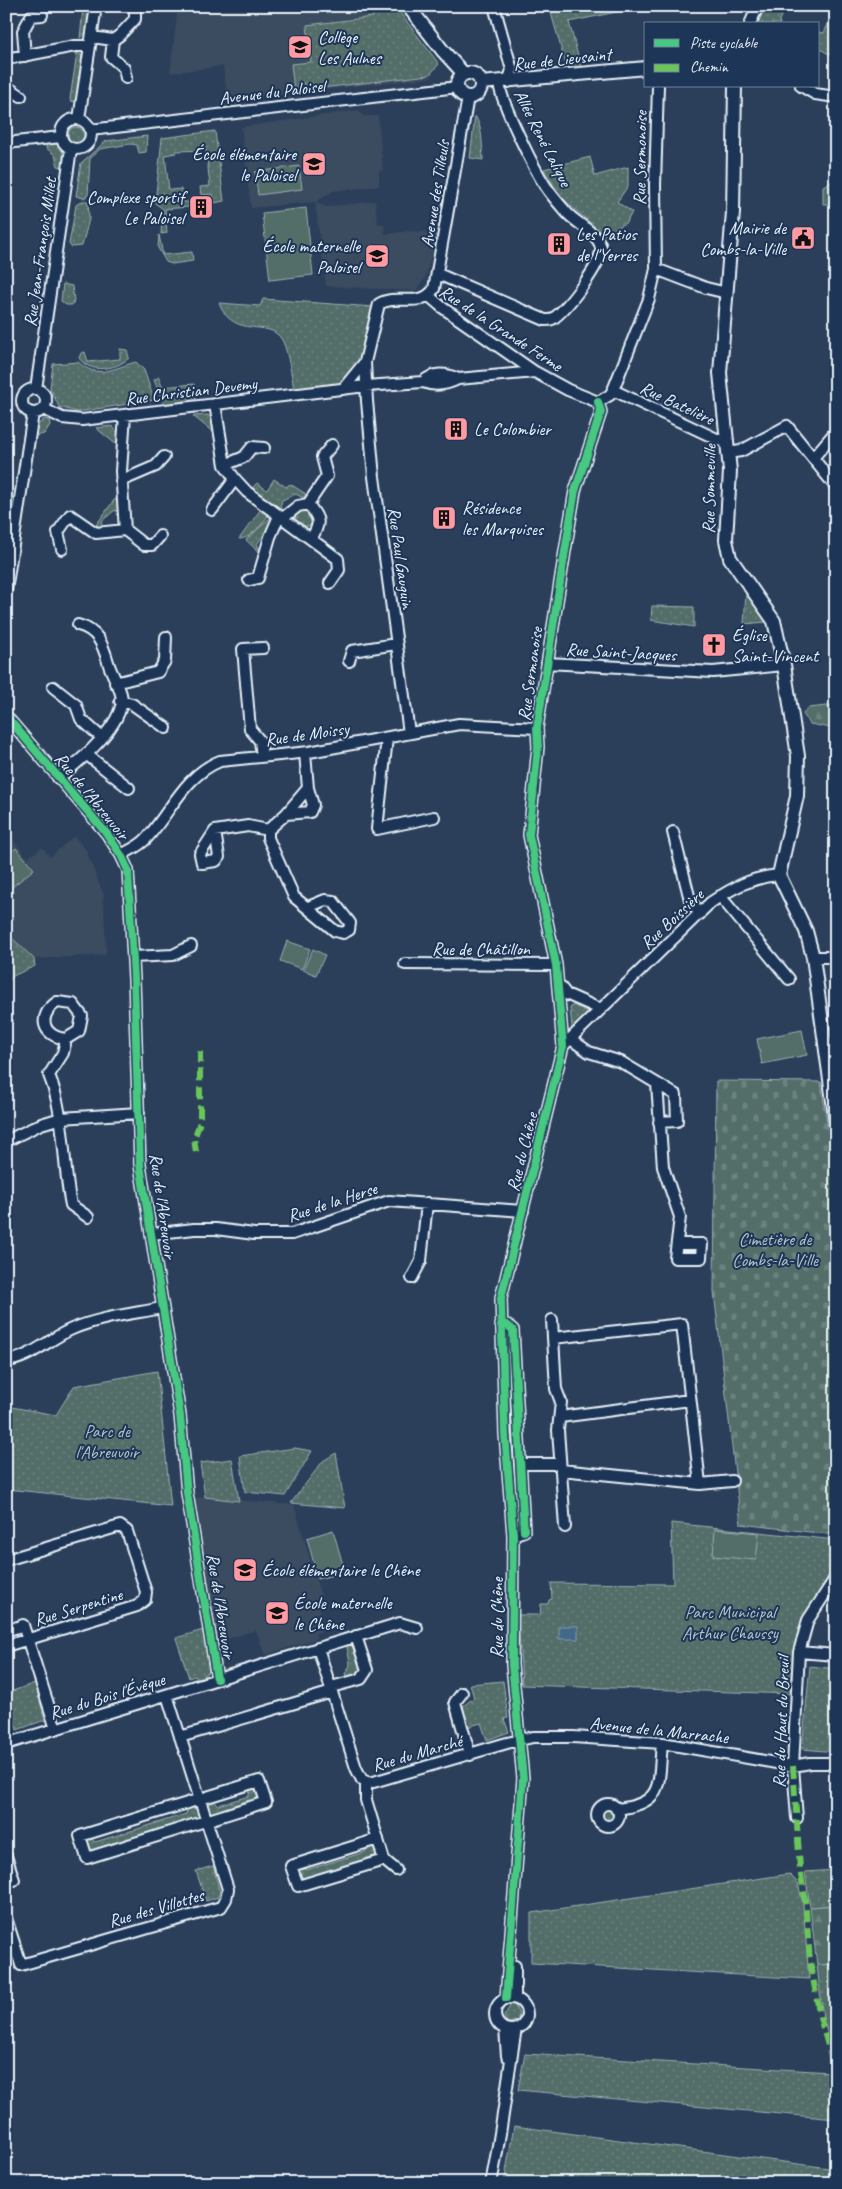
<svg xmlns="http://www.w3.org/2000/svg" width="842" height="2189" font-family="Caveat,sans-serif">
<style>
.built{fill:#3b4b60}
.grass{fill:url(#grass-dots);stroke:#9eafb0}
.forest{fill:url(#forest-firs);stroke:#9eafb0}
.cemetery{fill:url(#cemetery-stones);stroke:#9eafb0}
.garden{fill:#536d69;stroke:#9eafb0}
.water{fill:#42678a;stroke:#849eb6}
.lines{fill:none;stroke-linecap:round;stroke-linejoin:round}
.minor-casing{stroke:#e8f1f8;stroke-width:14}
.major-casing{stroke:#e8f1f8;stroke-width:16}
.minor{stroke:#1d3557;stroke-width:10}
.major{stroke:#1d3557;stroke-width:12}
.quiet{stroke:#6ac65a;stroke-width:6;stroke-dasharray:12 6;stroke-linecap:butt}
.cycleway-casing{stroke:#1d3557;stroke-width:11}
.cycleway{stroke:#46c982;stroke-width:8}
.labels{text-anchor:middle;stroke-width:4;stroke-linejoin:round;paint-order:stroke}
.poi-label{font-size:18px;fill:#e8f1f8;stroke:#1d3557;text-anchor:start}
.street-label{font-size:18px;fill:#e8f1f8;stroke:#1d3557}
.park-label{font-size:18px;fill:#b4c3c6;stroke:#1d3557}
</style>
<defs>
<pattern id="grass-dots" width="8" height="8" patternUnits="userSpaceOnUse" patternTransform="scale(1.25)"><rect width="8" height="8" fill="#536d69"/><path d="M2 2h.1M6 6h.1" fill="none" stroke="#6c827f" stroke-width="1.8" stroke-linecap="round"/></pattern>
<pattern id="forest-firs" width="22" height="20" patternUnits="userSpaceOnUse" patternTransform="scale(1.25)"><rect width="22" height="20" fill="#536d69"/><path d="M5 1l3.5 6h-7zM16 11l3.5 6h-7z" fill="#6c827f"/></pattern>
<pattern id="cemetery-stones" width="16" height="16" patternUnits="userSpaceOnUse" patternTransform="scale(1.25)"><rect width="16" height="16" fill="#536d69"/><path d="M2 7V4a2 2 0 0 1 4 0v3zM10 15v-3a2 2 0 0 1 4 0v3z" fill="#6c827f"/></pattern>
</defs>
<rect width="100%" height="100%" fill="#2b3f5b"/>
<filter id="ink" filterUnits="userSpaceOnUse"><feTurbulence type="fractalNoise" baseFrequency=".02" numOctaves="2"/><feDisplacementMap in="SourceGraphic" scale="10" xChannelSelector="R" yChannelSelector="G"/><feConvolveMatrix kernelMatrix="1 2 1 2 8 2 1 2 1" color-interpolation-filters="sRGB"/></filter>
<g filter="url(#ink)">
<!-- built -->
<path class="built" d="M178 6H395L439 64 430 78 231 100 227 97 223 66 170 73Z
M359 110 363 116H378L383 170 379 171V186L333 191 316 202 326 207 375 201 378 224H384L385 234 409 231 438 233 425 278 416 291 326 286 315 202 251 208 241 127Z
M74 836 86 850 104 896 102 903 104 904 106 955 34 959 9 935 6 920V842L11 838 28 858 42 847 50 857Z
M201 1497 294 1505 322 1599 318 1604 326 1630 316 1633V1639L265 1655 256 1630 218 1642 195 1498Z"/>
<!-- grass -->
<path class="grass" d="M376 6H395L439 64 429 75 305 90 304 83 297 84 298 89 294 90 291 64 311 62 307 25 373 17 372 10H376Z
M549 6H621V11L569 22 581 67 567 69Z
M765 6H770L783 13 779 20 780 24H758Z
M831 8 836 11V53L829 54 818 48V32L824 33 832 16 829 13Z
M83 9 90 10 87 32 80 38Z
M77 53 81 55 83 63 77 102 71 101 70 99Z
M475 116C483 128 482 145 483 160L470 158Z
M68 135a8 8 0 1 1 16 0a8 8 0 1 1-16 0Z
M215 131 224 201 214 203 213 194 201 195 200 187 210 186 206 150 176 151V153L165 155 169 190 181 189 183 202H188L189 207 165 209 167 233 161 234 163 209 155 203 162 138Z
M147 136 146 152 139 153 137 145 130 144 100 149 90 158 88 195 84 198 76 196 81 163 106 141Z
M46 144H57L63 149V167L58 166 55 155 46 148Z
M590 157 595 176 628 167V186L617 202 632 212 627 222 604 235 560 196 544 169Z
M82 201H88L89 219 82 246 71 247 69 244 76 205Z
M159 235 163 255 192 252 193 261 172 264 166 262 158 248Z
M63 284 72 286 74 301 72 305H66L61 301Z
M263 299 374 307 361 361 344 386 294 389C292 378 287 348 282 340 269 317 234 341 219 303L260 306Z
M120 349 127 350 129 358C116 370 89 374 79 358L81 353 85 352 88 362 120 359Z
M78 362C98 380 113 368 136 362L144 370 154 400 77 412 59 407 50 388 53 364Z
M159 377 162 387 194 384 196 401 164 404 154 380Z
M208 415 212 419 214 433 193 416Z
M44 419 49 420 50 425 44 434 36 436 38 425Z
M112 426 118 433V446L96 428Z
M274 479 286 487 290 484 306 494 303 498 296 494 282 500 280 508H277L252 488 257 483 267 490Z
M119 499 118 512 115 510 103 520 100 529 94 528 114 500Z
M302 508H306L312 518 311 526H304L296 520 295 515Z
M261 509 269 514C263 524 251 539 239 539Z
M272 516 275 519 257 544 262 555 246 540Z
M746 591 766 622 744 624Z
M652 606 694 607V627L651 620Z
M6 920 9 935 34 959 35 966 13 976 6 985Z
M573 1005 591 1013 575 1030 572 1028 570 1008Z
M157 1371 171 1506 6 1489V1406L56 1415 74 1386Z
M295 1448 312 1451 285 1496 245 1492 240 1456Z
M336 1453 345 1508 291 1503 323 1461Z
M232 1459 239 1501 205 1497 200 1463Z
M671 1523 836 1540V1564L808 1610 797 1635 792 1694 522 1685 518 1615H540L541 1604H548L549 1600 552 1599 551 1583 673 1584Z
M203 1630 209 1671 200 1679 194 1676 189 1678 176 1638Z
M347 1644 355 1647 362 1669 360 1675 347 1680 345 1673C355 1664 346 1654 347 1644Z
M810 1666 836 1669V1752L802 1749Z
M503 1681 508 1718 504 1719 509 1732 487 1740 481 1723 467 1727 463 1706 474 1698 470 1684Z
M35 1683 45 1720 17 1730 7 1693Z
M250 1788 259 1791 261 1797 256 1803 249 1800 222 1809 217 1815 208 1811V1804L213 1800 218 1805 249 1796Z
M188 1807H193L199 1812 198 1820 194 1822 190 1820 95 1849 93 1853 87 1850 86 1840 90 1837 95 1842 186 1814Z
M601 1816a7 7 0 1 1 14 0a7 7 0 1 1-14 0Z
M367 1845 375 1847 378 1854 375 1860 371 1862 365 1859 308 1878 307 1881 301 1882 295 1870 303 1866 306 1870 365 1852Z
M213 1866 220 1892 218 1897 206 1901 196 1871Z
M836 1870V1905L810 1907 805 1872Z
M789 1874 798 1883 803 1904 809 1979 531 1963V1913Z
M836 1964V2061L823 2019 817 1965Z
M512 2003 515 2005 519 2015 518 2020 510 2023 506 2021 504 2016Z
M525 2054 831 2072 836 2086V2119L518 2090Z
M514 2126 836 2169V2183H504Z"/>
<!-- forest -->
<path class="forest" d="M836 179V204H823V186Z
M836 705V745L831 744V728L810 724 803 714 808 708Z
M836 1905V1964L817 1965 810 1907Z"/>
<!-- cemetery -->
<path class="cemetery" d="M716 1081 821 1082 836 1185V1535L741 1524 714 1292Z"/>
<!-- garden -->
<path class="garden" d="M299 166 302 189 258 195 255 172Z
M306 208 313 275 270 280 262 213Z
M16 848 34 869 6 892V856Z
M287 941 310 949 302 969 280 961Z
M313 949 325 955 316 975 303 970Z
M802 1030 807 1055 762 1064 757 1039Z
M715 1529 759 1533 756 1560 713 1556Z
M333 1530 345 1572 318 1579 307 1538Z"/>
<!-- water -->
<path class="water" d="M559 1626H578V1639H559Z"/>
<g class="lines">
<defs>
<path id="minor" d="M494 6 512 70 508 82
M750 24 758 6
M92 37 113 40
M25 56 23 31 31 16 42 15
M6 59 75 46H90
M126 78 124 68 111 57 113 40 120 35 135 19V6
M6 86 21 96
M801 86 815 94 836 97
M61 134a15 15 0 1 1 30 0a15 15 0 1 1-30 0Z
M79 119 96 6
M90 130 458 87
M6 143 61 137
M656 269 706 288 727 293
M438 274 545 320C548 320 553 320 555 317 567 308 603 263 601 248 599 234 576 223 567 213 560 205 552 196 546 187 534 169 501 102 499 83
M429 296 443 308 535 372 568 390 598 402
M423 382C433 372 446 373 458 379
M22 401a12 12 0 1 1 24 0a12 12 0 1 1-24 0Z
M36 389 71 149
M343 389 365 362
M613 390 719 440 728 442
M598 402 610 395 613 390 649 299 656 269 655 185 658 86
M215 404 225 465 235 479 247 492 338 559 339 570 330 583
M44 409 62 418 82 420 366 386 423 382C435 387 446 385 458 379L535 372
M728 453 741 451 787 426 836 487
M813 458 836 431
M225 465 244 457 252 447 264 448
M121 481 156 466 164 457
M308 504 327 476 322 457 332 445
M212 510 235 479
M283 518 298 506 308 504C320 519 321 523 311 539
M125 530 121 471 125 415
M62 549 58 532 70 515 96 533 125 530 144 545H152L160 536
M249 580 258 578 270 537 279 516
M6 591 33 413
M349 661 352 651 396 644
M547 663 713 672 784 665
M115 683 158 672 165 661 166 637
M53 687 76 705 81 719 102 738
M120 701 132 704 166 728
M6 716 107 834 121 855 128 870 134 979 140 1165 180 1415 187 1493 217 1679
M409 733 374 477 367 401 365 362 379 304C397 293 420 309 434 289L468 97
M387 738 377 829 434 817
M86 754 129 788
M262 756 260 741 250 729 243 649 263 648
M58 778C78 763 128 722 121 694 118 683 111 673 108 662 103 645 98 630 78 625
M308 788 286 814 268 830V838L294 897 335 931 343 933 349 930 350 923 333 901 325 900 308 907
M286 814 310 812 313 805 308 788 305 753
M215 831 219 857 216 861 202 863 200 854 215 831 248 826 268 830
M673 832 690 900 700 914
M121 855C130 850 140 846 147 838 171 811 185 775 220 761L309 752 459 724 537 728
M720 896 789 979
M133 957 173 955 191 946
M813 957H836
M405 964 556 965
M559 985 566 994 600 1009
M66 1039C42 1036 37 1016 57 1002L73 1004 82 1016 79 1031 66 1039 63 1053 49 1075C66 1117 62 1162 71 1205L88 1217
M572 1040 589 1052 621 1062 676 1095 677 1121 659 1122
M563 1046 710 903C732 888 752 877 779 875
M657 1084 663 1167 680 1217 675 1258H701L702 1244H677
M6 1141 41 1124 61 1118 139 1113
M151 1234 194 1229H216L254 1234H292L389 1201 523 1211
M412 1278 421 1261 427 1203
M552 1320 556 1389 561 1402 558 1430 565 1527
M501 1325H507L513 1330 524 1531 513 1535
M553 1338 682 1324 700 1484
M6 1361C30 1359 50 1338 72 1329 101 1317 132 1314 162 1308
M560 1417 690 1400
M520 1464H560
M561 1470 700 1484 732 1481
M6 1560 120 1526 127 1531 146 1592 145 1600 137 1606 6 1646
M6 1631 23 1625 56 1729
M318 1648 356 1768 362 1780 370 1783 507 1743 533 1737H573L662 1743 793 1766 810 1763H836
M799 1652 836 1655
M331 1687 361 1679 367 1670 356 1636
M462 1693 455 1702 470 1755
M180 1737 332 1692
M6 1744 400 1623 417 1628
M259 1781 266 1802 87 1858 80 1836Z
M366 1782V1800L384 1860 396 1870
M597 1815a11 11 0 1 1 22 0a11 11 0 1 1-22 0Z
M616 1809C665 1804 658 1784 662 1743
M797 1818 793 1766 799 1652 808 1620 836 1577
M378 1839 291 1866 298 1886 384 1860
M6 1856 14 1880 6 1883
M6 1918 21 1965 221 1907 226 1899 228 1889 167 1695
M515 1966V1998
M495 2014a16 16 0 1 1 32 0a16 16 0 1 1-32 0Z
M506 1998 523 1778 512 1665 513 1535 505 1434 501 1298 563 1046 556 965 529 835 538 747 537 728 565 551 575 491 601 412 598 402
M505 2029 507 2056
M491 2183C502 2132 507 2080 516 2029"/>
<path id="major" d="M408 6 443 51 464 74
M457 85a12 12 0 1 1 24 0a12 12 0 1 1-24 0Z
M481 83 646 68
M735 86 733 212 720 373 730 471 726 540 730 558 774 621 784 665 798 756 797 796 779 875 806 931 813 957 836 1123"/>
</defs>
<!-- minor casing -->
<use href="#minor" class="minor-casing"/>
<!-- major casing -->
<use href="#major" class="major-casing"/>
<!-- minor -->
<use href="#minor" class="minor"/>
<!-- major -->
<use href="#major" class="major"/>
<!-- quiet -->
<path class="quiet" d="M196 1152 194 1139 200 1122V1048
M793 1766 800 1869 805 1899 810 1961 820 2017 836 2074"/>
<defs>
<path id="cycleway" d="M6 716 107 834 121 855 128 870 134 979 140 1165 180 1415 187 1493 217 1679
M501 1325H507L513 1330 524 1531
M506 1998 523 1778 512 1665 513 1535 505 1434 501 1298 563 1046 556 965 529 835 538 747 537 728 565 551 575 491 601 412 598 402"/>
</defs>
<!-- cycleway casing -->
<use href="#cycleway" class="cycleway-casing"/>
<!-- cycleway -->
<use href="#cycleway" class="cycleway"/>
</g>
</g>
<!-- icons -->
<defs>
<symbol id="school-square" viewBox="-11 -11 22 22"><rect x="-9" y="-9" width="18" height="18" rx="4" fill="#ff9aa2" stroke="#1d3557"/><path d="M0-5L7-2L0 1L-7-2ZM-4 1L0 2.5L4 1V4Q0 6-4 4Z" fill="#111"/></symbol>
<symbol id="building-square" viewBox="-11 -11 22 22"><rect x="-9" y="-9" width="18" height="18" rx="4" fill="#ff9aa2" stroke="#1d3557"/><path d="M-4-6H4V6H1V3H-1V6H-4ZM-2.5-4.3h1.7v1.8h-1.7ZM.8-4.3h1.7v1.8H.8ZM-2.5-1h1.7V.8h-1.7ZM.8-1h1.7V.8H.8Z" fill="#111"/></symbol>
<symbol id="civic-square" viewBox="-11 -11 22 22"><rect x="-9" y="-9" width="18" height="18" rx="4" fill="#ff9aa2" stroke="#1d3557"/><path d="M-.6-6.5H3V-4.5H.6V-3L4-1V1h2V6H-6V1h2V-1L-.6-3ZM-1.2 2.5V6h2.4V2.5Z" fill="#111"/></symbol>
<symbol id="church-square" viewBox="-11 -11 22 22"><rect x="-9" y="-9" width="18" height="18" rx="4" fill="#ff9aa2" stroke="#1d3557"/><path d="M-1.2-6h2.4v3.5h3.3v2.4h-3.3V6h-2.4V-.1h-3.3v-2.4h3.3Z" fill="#111"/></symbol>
</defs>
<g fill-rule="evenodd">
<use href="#school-square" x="286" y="33" width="28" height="28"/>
<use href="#school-square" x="300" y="150" width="28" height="28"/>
<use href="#building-square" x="187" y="193" width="28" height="28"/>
<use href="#civic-square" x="789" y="224" width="28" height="28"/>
<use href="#building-square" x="545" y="230" width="28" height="28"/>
<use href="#school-square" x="363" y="242" width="28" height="28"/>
<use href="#building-square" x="442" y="415" width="28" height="28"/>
<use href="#building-square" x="430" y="504" width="28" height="28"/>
<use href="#church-square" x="700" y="631" width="28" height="28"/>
<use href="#school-square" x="231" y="1556" width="28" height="28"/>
<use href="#school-square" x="263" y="1599" width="28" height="28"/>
</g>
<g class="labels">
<!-- poi labels -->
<g class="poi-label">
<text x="318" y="43">Collège<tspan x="318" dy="21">Les Aulnes</tspan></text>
<text x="296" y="160" text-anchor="end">École élémentaire<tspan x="296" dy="21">le Paloisel</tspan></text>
<text x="184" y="203" text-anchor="end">Complexe sportif<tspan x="184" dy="21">Le Paloisel</tspan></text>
<text x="786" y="234" text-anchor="end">Mairie de<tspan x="786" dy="21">Combs-la-Ville</tspan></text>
<text x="576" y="240">Les Patios<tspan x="576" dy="21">de l'Yerres</tspan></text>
<text x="360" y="252" text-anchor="end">École maternelle<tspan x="360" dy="21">Paloisel</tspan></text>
<text x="474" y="435">Le Colombier</text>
<text x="462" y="514">Résidence<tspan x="462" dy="21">les Marquises</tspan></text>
<text x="732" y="641">Église<tspan x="732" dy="21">Saint-Vincent</tspan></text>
<text x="262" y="1576">École élémentaire le Chêne</text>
<text x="294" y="1609">École maternelle<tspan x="294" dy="21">le Chêne</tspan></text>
</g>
<!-- street labels -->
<g class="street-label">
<text transform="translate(562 59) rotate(-6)" y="6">Rue de Lieusaint</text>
<text transform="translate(272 92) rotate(-7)" y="6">Avenue du Paloisel</text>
<text transform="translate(543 138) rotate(63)" y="6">Allée René Lalique</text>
<text transform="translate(640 158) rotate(-89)" y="6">Rue Sermonoise</text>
<text transform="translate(435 194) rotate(-81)" y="6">Avenue des Tilleuls</text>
<text transform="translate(40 252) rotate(-82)" y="6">Rue Jean-François Millet</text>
<text transform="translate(501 328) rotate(33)" y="6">Rue de la Grande Ferme</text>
<text transform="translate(191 391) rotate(-7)" y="6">Rue Christian Devemy</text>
<text transform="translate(677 403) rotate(25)" y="6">Rue Batelière</text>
<text transform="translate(709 489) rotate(-89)" y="6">Rue Sommeville</text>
<text transform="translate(401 558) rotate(82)" y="6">Rue Paul Gauguin</text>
<text transform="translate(621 652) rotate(3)" y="6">Rue Saint-Jacques</text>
<text transform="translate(530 674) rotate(-82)" y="6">Rue Sermonoise</text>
<text transform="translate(307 734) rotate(-8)" y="6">Rue de Moissy</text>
<text transform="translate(92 796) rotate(51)" y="6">Rue de l'Abreuvoir</text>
<text transform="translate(672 919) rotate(-43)" y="6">Rue Boissière</text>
<text x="481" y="955">Rue de Châtillon</text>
<text transform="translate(522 1152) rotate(-76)" y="6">Rue du Chêne</text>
<text transform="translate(332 1202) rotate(-18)" y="6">Rue de la Herse</text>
<text transform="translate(163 1206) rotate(82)" y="6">Rue de l'Abreuvoir</text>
<text transform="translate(221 1606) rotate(81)" y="6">Rue de l'Abreuvoir</text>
<text transform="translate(78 1607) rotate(-17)" y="6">Rue Serpentine</text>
<text transform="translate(497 1618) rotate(-90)" y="6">Rue du Chêne</text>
<text transform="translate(107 1696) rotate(-17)" y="6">Rue du Bois l'Évêque</text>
<text transform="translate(781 1722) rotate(-88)" y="6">Rue du Haut du Breuil</text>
<text transform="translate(659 1730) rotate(6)" y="6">Avenue de la Marrache</text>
<text transform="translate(417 1753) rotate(-16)" y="6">Rue du Marché</text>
<text transform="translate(156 1908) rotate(-16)" y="6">Rue des Villottes</text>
</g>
<!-- park labels -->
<g class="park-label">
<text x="775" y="1245">Cimetière de<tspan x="775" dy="21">Combs-la-Ville</tspan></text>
<text x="107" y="1437">Parc de<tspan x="107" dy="21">l'Abreuvoir</tspan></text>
<text x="730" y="1618">Parc Municipal<tspan x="730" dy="21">Arthur Chaussy</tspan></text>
</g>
</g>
<!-- margin -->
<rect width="842" height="2189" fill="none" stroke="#1d3557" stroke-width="25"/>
<rect x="12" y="12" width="817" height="2164" fill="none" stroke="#e8f1f8" stroke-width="2" filter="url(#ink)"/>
<!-- legend -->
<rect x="644" y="22" width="175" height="65" fill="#1d3557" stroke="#6e8097"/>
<rect x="654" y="39" width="25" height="8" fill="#46c982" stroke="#6e8097"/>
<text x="690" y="48" font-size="15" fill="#e8f1f8">Piste cyclable</text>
<rect x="654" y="64" width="25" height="8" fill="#6ac65a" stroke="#6e8097"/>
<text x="690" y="72" font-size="15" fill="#e8f1f8">Chemin</text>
</svg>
